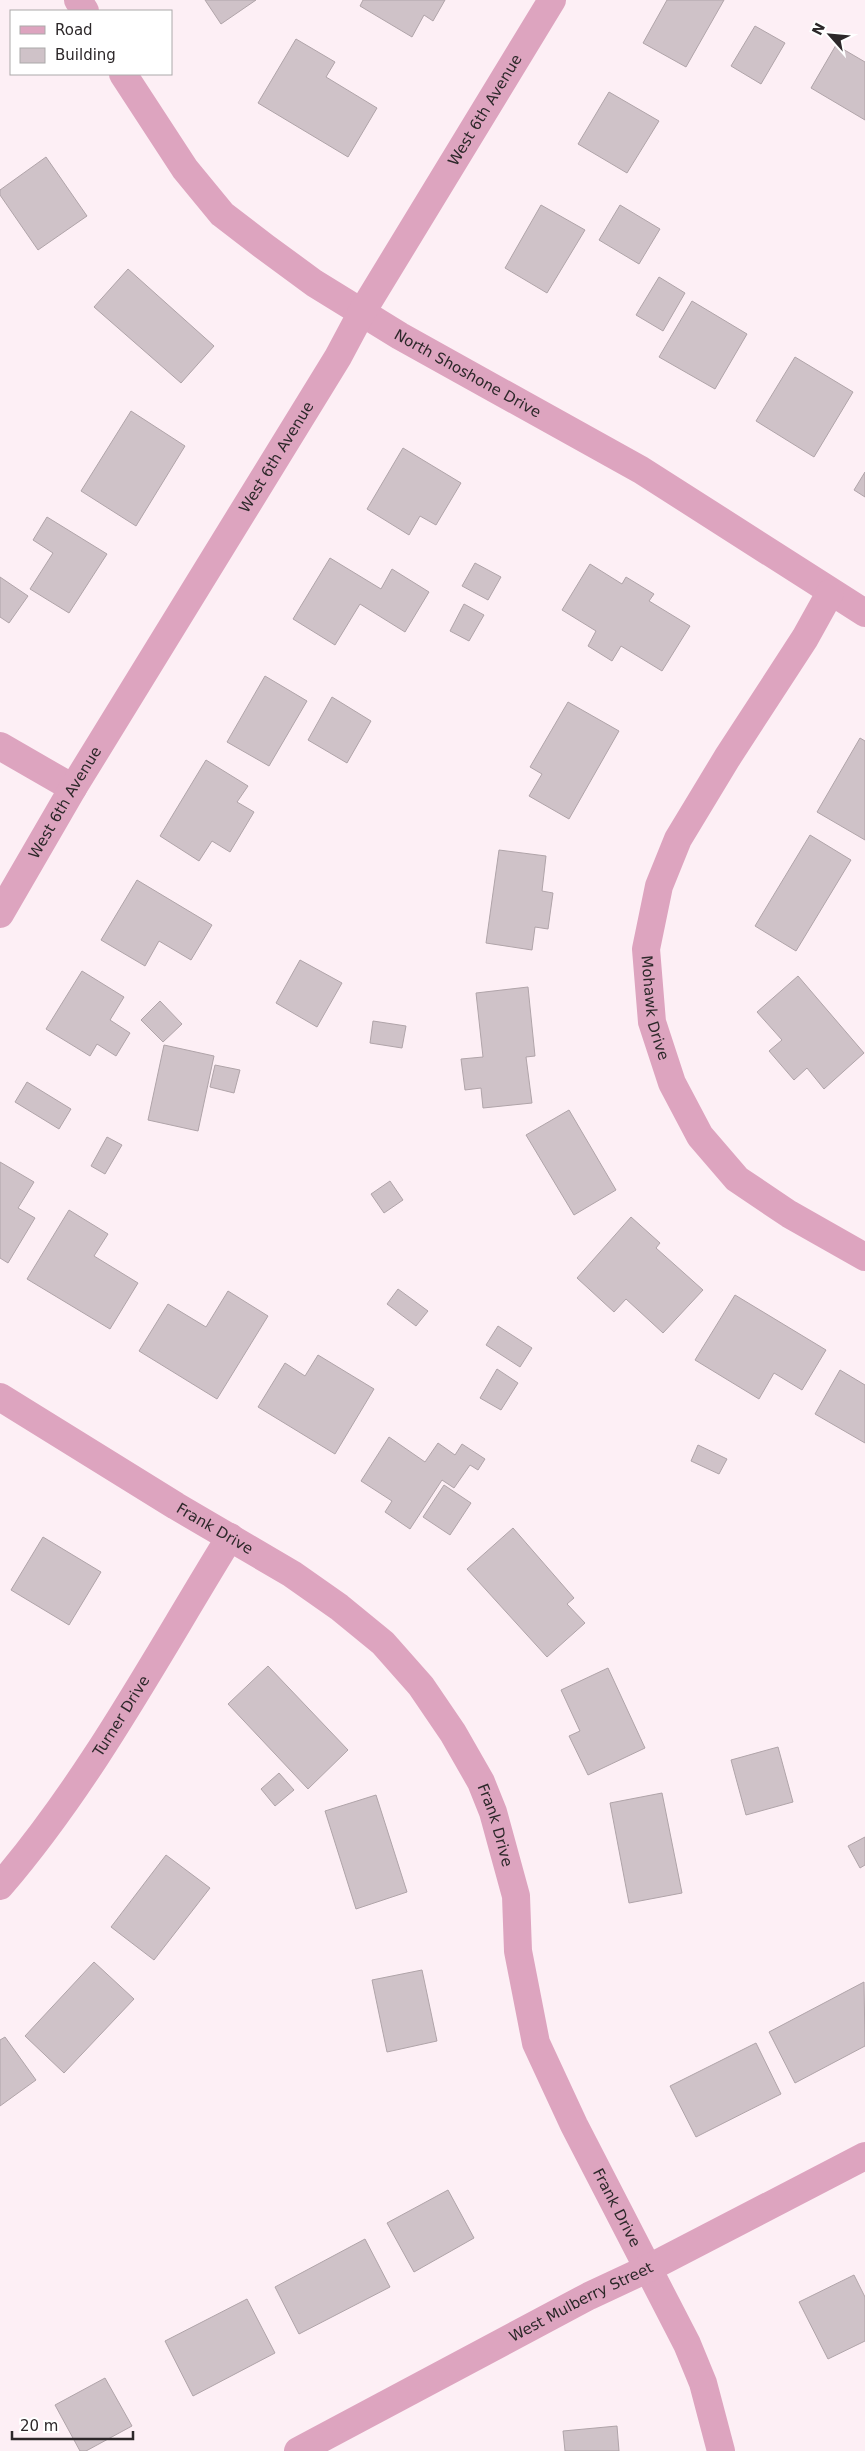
<svg xmlns="http://www.w3.org/2000/svg" width="865" height="2451" font-family="'DejaVu Sans',sans-serif">
<style>
.building{fill:#cfc2c8;stroke:#b0a4a9}
.lines{fill:none;stroke-linecap:round;stroke-linejoin:round}
.street{stroke:#dda4bf;stroke-width:28}
.labels{text-anchor:middle;stroke-width:5;stroke-linejoin:round;paint-order:stroke}
.street-label{font-size:15px;fill:#2d282a;stroke:#fff}
</style>
<rect width="100%" height="100%" fill="#fdeff5"/>
<!-- building -->
<path class="building" d="M205 0H256L221 24Z
M363 0H445L433 21 424 15 412 37 360 6Z
M667 0H724L686 67 643 43Z
M755 26 785 43 761 84 731 66Z
M296 39 335 62 326 77 377 108 348 157 258 103Z
M836 45 865 62V120L811 88Z
M609 92 659 121 627 173 578 144Z
M46 157 87 216 38 250 0 195V190Z
M541 205 585 230 547 293 505 268Z
M620 205 660 229 639 264 599 240Z
M128 269 214 346 181 383 94 307Z
M659 277 685 293 663 331 636 315Z
M692 301 747 334 715 389 659 357Z
M795 357 853 392 814 457 756 421Z
M131 411 185 446 136 526 81 491Z
M403 448 461 483 436 525 420 516 409 535 367 509Z
M865 472V497L854 490Z
M47 517 107 554 69 613 30 589 53 553 33 540Z
M330 558 381 589 392 569 429 592 405 632 360 604 335 645 293 619Z
M475 563 501 577 488 600 462 586Z
M590 564 622 584 626 577 654 594 649 601 690 626 662 671 621 646 612 661 588 646 596 631 562 610Z
M0 577 28 596 9 623 0 617Z
M464 604 484 615 469 641 450 631Z
M265 676 307 701 269 766 227 742Z
M332 697 371 721 347 763 308 740Z
M568 702 619 731 569 819 529 796 542 774 530 767Z
M860 738 865 741V840L817 812Z
M206 760 248 786 237 802 254 812 230 852 212 841 199 861 160 836Z
M810 835 851 860 796 951 755 926Z
M499 850 546 856 542 891 553 893 548 929 535 927 532 950 486 943Z
M137 880 212 925 191 960 159 941 145 966 101 940Z
M300 960 342 983 317 1027 276 1003Z
M82 971 124 997 110 1020 130 1033 116 1056 97 1044 90 1056 46 1029Z
M798 976 864 1053 824 1089 807 1068 794 1080 769 1051 782 1040 757 1012Z
M528 987 535 1056 526 1057 532 1103 483 1108 481 1088 465 1090 461 1059 483 1057 476 993Z
M160 1001 182 1024 163 1042 141 1020Z
M373 1021 406 1026 402 1048 370 1043Z
M164 1045 214 1056 198 1131 148 1120Z
M215 1065 240 1070 234 1093 210 1087Z
M27 1082 71 1109 59 1129 15 1102Z
M569 1110 616 1190 574 1215 526 1135Z
M107 1137 122 1145 105 1174 91 1166Z
M0 1162 34 1182 18 1208 35 1218 8 1263 0 1258Z
M390 1181 403 1200 384 1213 371 1194Z
M69 1210 108 1234 94 1256 138 1283 110 1329 27 1279Z
M631 1217 660 1243 656 1248 703 1290 663 1333 626 1299 614 1312 577 1278Z
M398 1289 428 1311 416 1326 387 1304Z
M228 1291 268 1316 217 1399 139 1351 168 1304 206 1327Z
M735 1295 826 1350 802 1390 774 1373 759 1399 695 1360Z
M498 1326 532 1348 520 1367 486 1345Z
M318 1355 374 1389 335 1454 258 1407 285 1363 305 1376Z
M497 1369 518 1383 501 1410 480 1398Z
M840 1370 865 1385V1443L815 1414Z
M389 1437 425 1462 438 1443 455 1455 462 1444 485 1459 478 1470 470 1465 454 1488 442 1480 410 1529 385 1512 392 1501 361 1481Z
M698 1445 727 1459 719 1474 691 1461Z
M444 1485 471 1503 450 1535 423 1517Z
M513 1528 574 1598 567 1604 585 1623 547 1657 467 1569Z
M43 1537 101 1572 69 1625 11 1590Z
M268 1666 348 1750 308 1789 228 1704Z
M608 1668 645 1748 588 1775 569 1736 580 1731 561 1690Z
M778 1747 793 1802 746 1815 731 1760Z
M279 1773 294 1790 275 1806 261 1789Z
M662 1793 682 1893 629 1903 610 1803Z
M376 1795 407 1892 356 1909 325 1811Z
M865 1837V1865L860 1868 848 1846Z
M166 1855 210 1888 154 1960 111 1927Z
M94 1962 134 1999 64 2073 25 2036Z
M422 1970 437 2041 387 2052 372 1980Z
M864 1982 865 2046 795 2083 769 2032Z
M5 2037 36 2080 0 2106V2040Z
M756 2043 781 2094 696 2137 670 2086Z
M448 2190 474 2238 414 2272 387 2223Z
M365 2239 390 2287 299 2334 275 2287Z
M854 2275 865 2297V2341L828 2359 799 2302Z
M247 2299 275 2353 193 2396 165 2341Z
M105 2378 132 2426 86 2451H80L55 2405Z
M617 2426 619 2451H565L563 2431Z"/>
<g class="lines">
<!-- street -->
<g class="street">
<path d="M78 0 85 11"/>
<path id="s1" d="M123 74 185 169 222 214 265 247 314 283 400 336 641 470 865 613"/>
<path id="s2" d="M830 593 805 638 727 758 678 839 659 886 646 949 652 1022 672 1083 700 1136 737 1179 789 1214 865 1257"/>
<path d="M0 746 73 788"/>
<path id="s3" d="M0 914 73 788 338 357 362 312 552 0"/>
<path id="s4" d="M0 1397 176 1506 292 1574 339 1607 383 1643 421 1686 453 1733 481 1782 493 1812 516 1896 518 1951 536 2043 574 2125 687 2344 703 2383 721 2451"/>
<path id="s5" d="M0 1886C91 1780 157 1655 230 1537"/>
<path id="s6" d="M298 2451 589 2296 649 2268 865 2156"/>
</g>
</g>
<g class="labels">
<!-- street labels -->
<g class="street-label">
<text dy="5" stroke="none"><textPath href="#s3" startOffset="939">West 6th Avenue</textPath></text>
<text dy="5" stroke="none"><textPath href="#s1" startOffset="465">North Shoshone Drive</textPath></text>
<text dy="5" stroke="none"><textPath href="#s3" startOffset="534">West 6th Avenue</textPath></text>
<text dy="5" stroke="none"><textPath href="#s3" startOffset="129">West 6th Avenue</textPath></text>
<text dy="5" stroke="none"><textPath href="#s2" startOffset="464">Mohawk Drive</textPath></text>
<text dy="5" stroke="none"><textPath href="#s4" startOffset="252">Frank Drive</textPath></text>
<text dy="5" stroke="none"><textPath href="#s5" startOffset="209">Turner Drive</textPath></text>
<text dy="5" stroke="none"><textPath href="#s4" startOffset="672">Frank Drive</textPath></text>
<text dy="5" stroke="none"><textPath href="#s4" startOffset="1078">Frank Drive</textPath></text>
<text dy="5" stroke="none"><textPath href="#s6" startOffset="320">West Mulberry Street</textPath></text>
</g>
</g>
<!-- legend -->
<rect x="10" y="10" width="162" height="65" fill="#ffffff" stroke="#aba9aa"/>
<rect x="20" y="26" width="25" height="8" fill="#dda4bf" stroke="#aba9aa"/>
<text x="55" y="35" font-size="15" fill="#2d282a">Road</text>
<rect x="20" y="48" width="25" height="15" fill="#cfc2c8" stroke="#aba9aa"/>
<text x="55" y="60" font-size="15" fill="#2d282a">Building</text>
<!-- north arrow -->
<g transform="translate(830 35) rotate(297)" stroke="#ffffff" stroke-width="4" paint-order="stroke">
<path d="M0-4L9 19L0 12L-9 19Z" fill="#2d282a"/>
<text y="-8" font-size="14" font-weight="bold" text-anchor="middle" fill="#2d282a">N</text>
</g>
<!-- scale -->
<path d="M12 2431v8h121v-8" fill="none" stroke="#2d282a" stroke-width="2.5"/>
<text x="20" y="2431" font-size="15" fill="#2d282a" stroke="#ffffff" stroke-width="4" paint-order="stroke">20 m</text>
</svg>
